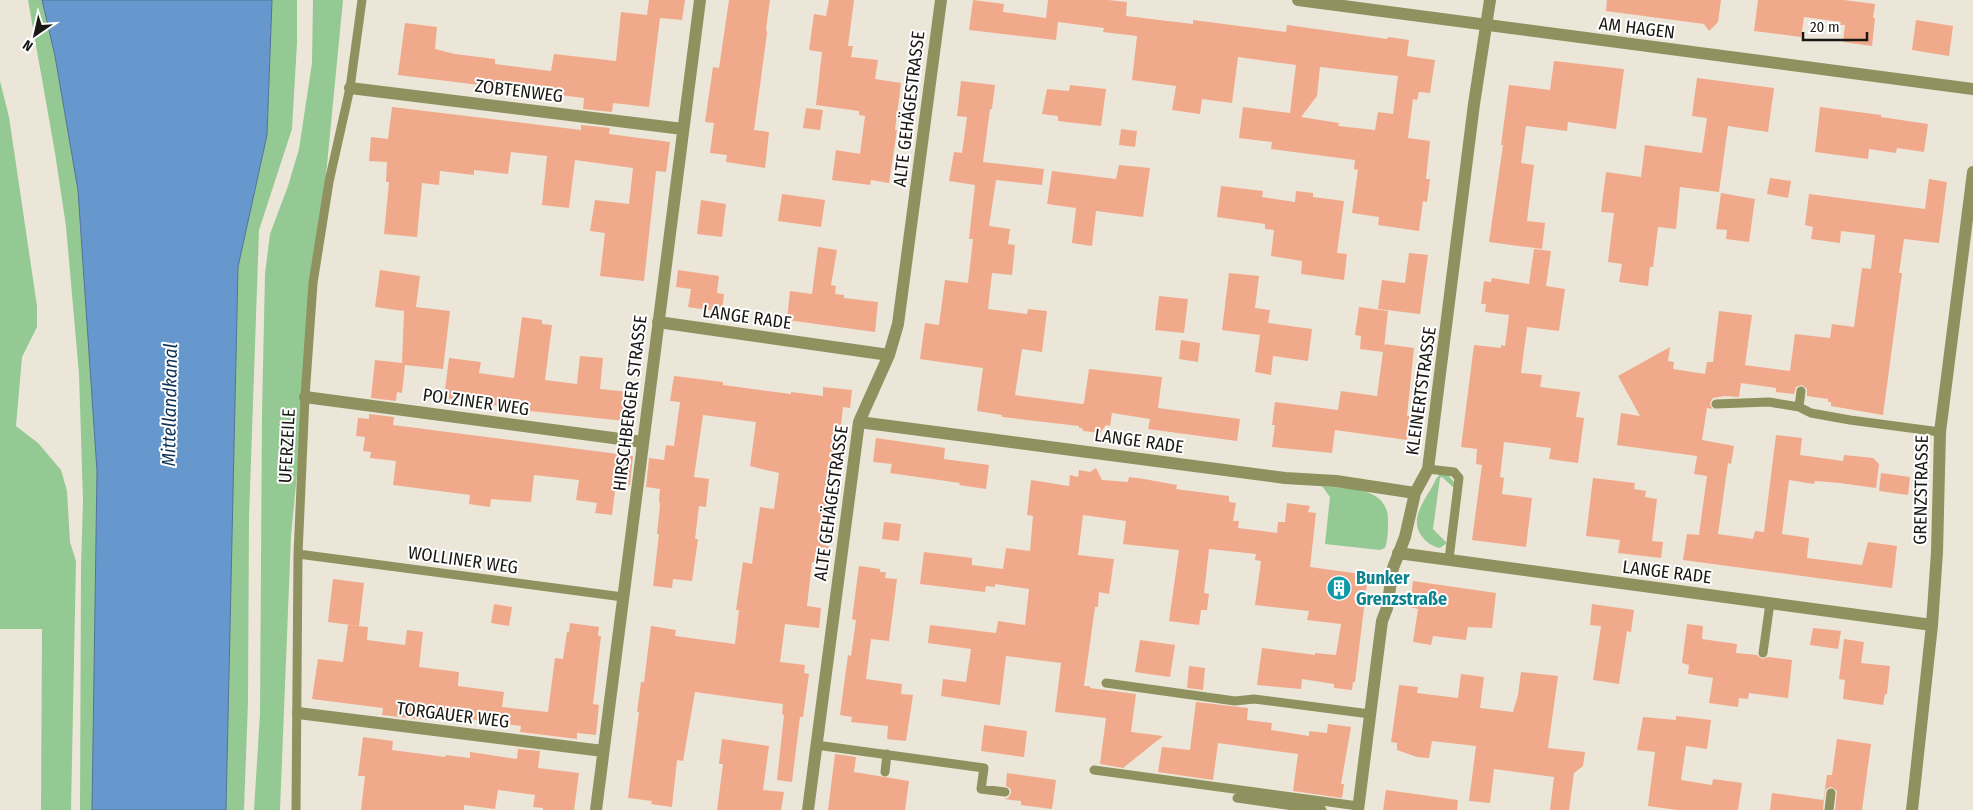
<svg xmlns="http://www.w3.org/2000/svg" width="1973" height="810" font-family="'Fira Sans Condensed',sans-serif">
<style>
.green{fill:#94c993}
.water{fill:#6798cd;stroke:#507296}
.building{fill:#f1a98b;fill-rule:evenodd}
.lines{fill:none;stroke-linecap:round;stroke-linejoin:round}
.lane{stroke:#8f915f;stroke-width:9}
.street{stroke:#8f915f;stroke-width:12}
.labels{text-anchor:middle;stroke-width:4;stroke-linejoin:round;paint-order:stroke}
.street-label{font-size:18px;fill:#1a1814;stroke:#fff}
.culture-label{font-size:18px;font-weight:bold;fill:#0d838f;stroke:#fff;text-anchor:start}
.water-label{font-size:19px;font-style:italic;fill:#0e3255;stroke:#fff}
</style>
<rect width="100%" height="100%" fill="#ece6d9"/>
<!-- green -->
<path class="green" d="M28 0H42L55 56 78 190 97 471 92 810H80L81 567 83 501 79 374 66 226 55 153Z
M272 0H297V43L292 129 259 230 249 518 248 702 244 810H226L238 267 267 135Z
M313 0H343L291 536 280 810H254L260 714 262 413 265 274 270 234 288 186 299 149 312 63Z
M0 81 9 117 37 306V327L22 357 16 426 38 443 61 470 67 491 70 542 76 561 71 810H41L42 629H0Z
M1447 474 1454 482V488L1442 477 1440 478 1433 529 1447 543 1440 548C1431 546 1426 542 1421 535 1408 516 1429 496 1436 479L1439 475Z
M1322 486C1347 489 1389 486 1388 521 1388 531 1388 539 1385 548L1380 550 1325 544 1330 497Z"/>
<!-- water -->
<path class="water" d="M42 0H272L267 135 238 267 226 810H92L97 471 78 190 55 56Z"/>
<!-- building -->
<path class="building" d="M649 0H685L682 20 660 18 649 107 613 103 612 112 583 109 584 98 398 75 405 23 437 27 435 49 455 54 495 59V64L551 71 554 54 616 61 621 12 647 15Z
M729 0H770L766 29 767 33 754 130 769 132 765 168 726 162 727 155 710 153 714 123 705 122 713 67 719 68Z
M829 0H854L848 46H853L851 57 878 60 875 79 901 83 895 130H897L889 183 871 180 870 185 832 180 836 150 860 154 865 116 859 115V111L816 105 822 52 809 50 814 14 826 16Z
M973 0 1004 4 1003 12 1046 18 1048 0H1108L1127 2 1126 16 1193 24V20L1286 32 1287 25 1387 39 1388 37 1409 40 1407 56 1435 60 1430 93 1419 92 1417 100 1413 99 1408 138 1430 141 1426 179H1430L1427 202 1423 201 1419 231 1378 225 1379 217 1352 213 1358 170 1354 169 1355 160 1271 149 1272 142 1239 138 1243 107 1290 113 1296 65 1238 57 1232 103 1202 99 1200 114 1172 110 1176 86 1132 80 1137 36 1103 32 1104 28 1058 22 1056 40 969 30ZM1320 67 1398 76 1393 114 1378 112 1375 130 1338 126 1339 123 1301 117 1317 96Z
M1607 0H1721L1718 22 1709 31 1704 24 1606 11Z
M1758 0H1844L1875 4 1873 18H1875L1872 46 1843 42 1845 25H1840L1841 22 1804 17 1801 37 1754 31Z
M1916 20 1953 26 1949 56 1912 50Z
M1554 61 1624 69 1616 129 1568 122 1567 131 1526 126 1521 163 1534 165 1527 221 1545 223 1542 249 1489 242 1503 145H1501L1509 85 1550 90Z
M1697 78 1774 88 1768 132 1728 126 1719 192 1680 187 1676 229 1658 227 1653 267H1650L1648 286 1619 282 1622 264 1608 262 1614 213 1601 212 1606 172 1641 177 1645 145 1702 153 1707 118 1692 116Z
M961 81 995 85 992 109H990L983 162 1044 169 1042 185 996 180 989 226 1010 229 1008 244 1015 245 1012 275 992 273 988 309 1027 314 1028 309 1047 311 1042 352 1022 349 1015 395 1082 404 1084 403 1089 369 1162 377 1158 408 1240 419 1237 441 1148 429 1150 419 1112 413 1110 426 1106 425 1100 433 1083 431 1082 428H1079V426L1002 417V415L977 411 983 368 920 359 925 323 939 325 945 280 968 283 973 239H969L975 185 949 181 954 152 962 153 967 117 957 116Z
M1070 85 1106 89 1101 126 1058 121V116L1042 114 1047 89 1069 91Z
M392 107 581 130V125L610 128 609 134 670 142 666 172 656 171 644 281 600 276 605 233 590 231 595 200 629 204 633 168 575 160 569 208 542 205 547 156 511 152 508 174 474 170V175L440 171 439 185 422 183 417 237 384 234 389 182H386L387 162 369 161 371 137 388 139Z
M1820 107 1881 115V117L1928 124 1924 152 1897 148 1896 153 1869 149 1868 159 1815 152Z
M806 108 823 110 820 130 803 128Z
M1121 129 1137 131 1135 147 1119 145Z
M1119 165 1150 168 1143 217 1096 211 1092 246 1072 243 1076 208 1047 204 1052 171 1116 179Z
M1770 178 1791 181 1788 198 1767 194Z
M1929 179 1947 182 1939 243 1904 239 1899 273H1902L1883 415 1831 406V402H1828V399L1807 396V389L1802 385 1796 387 1794 394 1776 392V388L1741 383 1739 397 1725 396 1713 398 1711 401 1710 405 1713 409 1707 408 1702 440 1734 446 1731 464 1728 463 1718 534 1753 539 1755 531 1764 532 1776 435 1802 438 1800 455 1843 461 1844 455 1873 458 1879 464 1876 488 1840 483 1815 481 1814 484 1789 480 1782 534 1809 538 1807 558 1862 565 1868 542 1897 546 1892 588 1683 560 1687 534 1699 535 1707 476 1694 474 1697 456 1617 445 1621 413 1640 416 1618 376 1670 347 1668 361 1674 362 1673 369 1705 374 1707 362H1713L1719 311 1752 315 1745 365 1790 371 1795 334 1830 338 1832 324 1854 327 1862 268 1871 269 1875 235 1841 231 1840 243 1811 239 1813 227 1805 225 1809 194 1925 209Z
M1221 186 1263 191 1262 197 1295 202 1296 191 1313 193V197L1344 201 1337 253 1347 254 1344 280 1301 274 1302 261 1271 256 1274 230 1265 229V224L1217 217Z
M1721 193 1755 199 1749 242 1726 239 1727 230 1716 229Z
M782 194 825 200 821 227 778 221Z
M701 200 726 204 722 237 697 234Z
M818 247 837 250 831 285 836 286 835 294 844 295V298L878 302 875 332 787 320 790 291 812 294Z
M1534 249 1551 251 1546 286 1565 289 1559 331 1527 327 1521 373 1542 375 1540 387 1580 392 1576 417 1584 418 1578 463 1549 459 1551 448 1504 442 1500 477 1504 478 1502 494 1532 498 1526 547 1472 540 1482 465 1476 464 1477 449 1461 447 1474 345 1501 348V345L1505 346 1509 315 1485 312 1486 304H1481L1484 281 1491 282 1492 278 1529 284Z
M1409 253 1428 255 1420 314 1378 309 1382 280 1405 283Z
M380 270 420 276 416 307 450 311 443 369 405 365 402 393 397 392 396 401 371 398 375 360 402 363 404 311 375 307Z
M678 270 719 276 717 293 724 294 722 312 688 307 691 289 676 287Z
M1229 273 1259 276 1255 308 1270 310 1268 323 1312 329 1308 361 1273 356 1271 375 1255 372 1260 335 1222 330Z
M1159 296 1188 299 1184 333 1155 330Z
M1359 307 1388 311 1384 348V344L1414 348 1407 416H1410L1407 440 1335 430 1332 453 1272 447 1275 425H1272L1275 402 1338 410 1341 391 1377 396 1383 352 1360 349 1361 336 1355 335Z
M522 317 542 320V324L552 325 545 380 577 384 580 356 603 358 600 389 638 393 635 422 500 408V406L444 398 449 358 481 362 479 373 514 378Z
M1181 340 1200 343 1198 362 1179 359Z
M674 376 723 382V385L791 394V392L823 396V387L852 390 850 408 843 407 840 435H838L833 467 829 501H832L826 546H829L827 564 812 562 807 606 821 608 819 628 785 624 780 662 805 665 804 673 809 674 803 717H800L792 782 777 780 784 715 782 714 783 704 695 692 683 761 677 760 672 807 651 804 652 801 628 798 639 712H637L641 682H644L651 626 676 630 675 636 735 644 739 610H736L743 562 752 564 760 507 774 509 779 473 750 466 756 422 703 415 694 477 709 479 706 507 699 506 695 539H698L692 581 673 579 672 588 653 586 659 534H657L660 505 659 500 660 489 646 487 649 458 664 460 666 445 674 446 680 402 670 401Z
M369 414 394 417 393 425 633 456 630 485 616 483 612 515 595 513 597 503 576 500 579 480 534 475 531 502 491 499 490 507 469 504 470 495 393 485 396 461 370 458 371 452 363 451 365 437 356 436 358 418 369 419Z
M876 438 945 448 944 459 989 465 986 489 959 485 960 483 890 473 892 464 873 462Z
M1096 468 1102 480 1128 482 1129 477 1144 479 1177 485 1176 489 1229 496V502L1236 503 1233 521H1239L1238 528 1277 533 1278 522H1285L1287 503 1310 506 1308 512 1316 513 1310 567 1368 575 1355 682H1353L1352 690 1334 688V684L1302 679 1301 689 1257 685 1262 648 1315 655V653L1336 655 1341 624 1307 620 1309 611 1255 605 1261 561 1255 560 1256 554 1209 549 1204 593 1209 594 1207 610H1201L1199 625 1169 621 1179 550 1123 544 1126 521 1083 515 1078 555 1114 559 1109 594 1099 592 1098 607H1095L1084 686H1090V688L1136 694 1131 732 1163 736 1123 768 1100 764 1106 718 1055 712 1061 663 1006 656 1000 705 941 696 943 679 966 682 971 649 928 643 930 625 996 633 998 621 1025 625 1029 589 995 584V587L986 586 985 592 920 584 924 552 972 558V565L1003 569 1006 548 1030 551 1033 516 1027 515 1031 480 1069 486 1070 475 1078 477 1079 470 1090 472Z
M1881 473 1910 477 1908 495 1879 491Z
M1593 478 1635 483 1634 489 1646 491 1645 497 1657 499 1652 541 1663 542 1661 558 1618 553 1620 540 1586 536Z
M884 522 901 524 899 541 882 539Z
M859 566 880 569V572H886L885 578 897 579 889 641 871 639 866 679 902 684 901 694 913 695 906 741 887 739 888 726 851 722 852 717 840 715 848 655 851 656 856 620 852 619Z
M333 579 364 583 359 626 328 622Z
M1413 581 1496 593 1492 628 1468 627 1466 640 1433 636 1431 645 1413 642 1418 609 1410 607Z
M494 604 512 607 509 626 491 623Z
M1592 604 1634 610 1631 632 1627 631 1619 684 1593 680 1601 626 1590 625Z
M570 623 599 627 598 636H601L593 704 599 705 596 735 577 733V739L520 732 521 726 439 715 438 721 382 715 383 708 312 699 318 659 343 662 348 625 368 627 367 640 405 645 407 630 423 632 419 667 459 672 458 686 504 692 502 707 548 712 555 658 563 659 567 632H569Z
M1687 624 1703 626 1702 639 1737 644 1736 653 1757 655 1762 659 1768 657 1792 660 1788 698 1749 693 1748 699 1739 698 1738 707 1709 703 1713 678 1688 674 1689 665 1682 663Z
M1813 628 1841 631 1838 649 1810 645Z
M1844 639 1864 642 1861 663 1890 666 1887 694H1885L1883 705 1843 699 1845 680 1839 679Z
M1140 640 1175 645 1170 677 1135 672Z
M1189 666 1205 668 1203 690 1187 688Z
M1521 672 1558 676 1548 748 1585 752 1583 766 1574 773 1569 810H1550L1554 777 1494 769 1490 803 1469 801 1476 746 1432 741 1429 758 1417 757 1397 750V743L1391 742 1399 685 1418 687 1417 693 1458 698 1461 674 1484 677 1480 708 1513 712 1518 695Z
M1196 702 1248 708 1247 720 1272 723 1271 730 1309 736V731L1327 733 1328 724 1351 727 1341 784H1344L1342 798 1293 791 1298 754 1218 743 1213 780 1158 772 1162 747 1190 750Z
M1676 716 1711 720 1707 749 1686 746 1681 780 1712 785 1713 779 1742 783 1738 810H1677L1648 806 1655 752 1637 750 1643 717 1676 720Z
M984 725 1027 731 1024 757 981 751Z
M363 737 393 741 392 750 445 757 446 755 470 758V752L517 759 518 749 540 751 538 768 579 773 574 810H543V808L533 807 535 795 498 790 495 809 464 805V810H361L365 776H358Z
M722 739 769 746 763 790 784 792 781 810H717L723 764H719Z
M1837 739 1871 744 1862 810H1835L1837 791 1831 787 1826 789 1825 792 1823 810H1770L1772 793 1823 800V803L1827 775H1832Z
M835 754 856 757 854 772 909 781 905 810H828Z
M1007 773 1056 780 1052 809 1021 805V801L1004 799 1008 798 1011 793V789L1006 786Z
M1386 790 1458 800 1457 810H1383Z"/>
<g class="lines">
<!-- lane -->
<path class="lane" d="M1716 404 1769 402 1799 407 1811 413 1850 420 1940 432
M1799 407 1801 391
M1428 469 1454 472 1459 478 1449 559
M298 554 623 597
M1763 653 1770 603
M1106 683 1235 701 1254 699 1370 714
M816 745 984 768 981 789 1005 792
M1094 770 1358 806
M885 772 887 754
M1237 798 1322 810
M296 810 298 554 305 397 313 283 329 182 350 88 362 0
M1829 810 1831 793"/>
<!-- street -->
<path class="street" d="M1298 0 1973 89
M350 88 683 129
M658 322 889 355
M305 397 643 442
M859 422 1285 478 1336 481 1415 493
M1398 553 1932 625
M298 713 603 751
M596 810 700 0
M808 810 859 422 889 355 898 324 941 0
M1358 810 1382 621 1387 608 1393 568 1405 537 1415 493 1428 469 1474 104 1490 0
M1912 810 1932 625 1937 552 1940 432 1973 172"/>
</g>
<!-- icons -->
<defs>
<symbol id="building-disc" viewBox="-11 -11 22 22"><circle r="9.5" fill="#0f9aa8" stroke="#fff"/><path d="M-4-6H4V6H1V3H-1V6H-4ZM-2.5-4.3h1.7v1.8h-1.7ZM.8-4.3h1.7v1.8H.8ZM-2.5-1h1.7V.8h-1.7ZM.8-1h1.7V.8H.8Z" fill="#fff"/></symbol>
</defs>
<g fill-rule="evenodd">
<use href="#building-disc" x="1325" y="574" width="28" height="28"/>
</g>
<g class="labels">
<!-- street labels -->
<g class="street-label">
<text transform="translate(1637 28) rotate(7)" y="6">AM HAGEN</text>
<text transform="translate(519 91) rotate(7)" y="6">ZOBTENWEG</text>
<text transform="translate(909 109) rotate(-83)" y="6">ALTE GEHÄGESTRASSE</text>
<text transform="translate(747 317) rotate(8)" y="6">LANGE RADE</text>
<text transform="translate(1421 391) rotate(-82)" y="6">KLEINERTSTRASSE</text>
<text transform="translate(476 402) rotate(8)" y="6">POLZINER WEG</text>
<text transform="translate(630 403) rotate(-83)" y="6">HIRSCHBERGER STRASSE</text>
<text transform="translate(1139 441) rotate(8)" y="6">LANGE RADE</text>
<text transform="translate(287 446) rotate(-87)" y="6">UFERZEILE</text>
<text transform="translate(1921 490) rotate(-89)" y="6">GRENZSTRASSE</text>
<text transform="translate(831 503) rotate(-82)" y="6">ALTE GEHÄGESTRASSE</text>
<text transform="translate(463 560) rotate(8)" y="6">WOLLINER WEG</text>
<text transform="translate(1667 572) rotate(7)" y="6">LANGE RADE</text>
<text transform="translate(453 715) rotate(7)" y="6">TORGAUER WEG</text>
</g>
<!-- culture labels -->
<g class="culture-label">
<text x="1356" y="584">Bunker<tspan x="1356" dy="21">Grenzstraße</tspan></text>
</g>
<!-- water labels -->
<g class="water-label">
<text transform="translate(169 405) rotate(-89)" y="7">Mittellandkanal</text>
</g>
</g>
<!-- north arrow -->
<g transform="translate(35 35) rotate(214)" stroke="#ffffff" stroke-width="4" paint-order="stroke">
<path d="M0-4L9 19L0 12L-9 19Z" fill="#1a1814"/>
<text y="-8" font-size="14" font-weight="bold" text-anchor="middle" fill="#1a1814">N</text>
</g>
<!-- scale -->
<path d="M1803 32v8h64v-8" fill="none" stroke="#1a1814" stroke-width="2.5"/>
<text x="1810" y="32" font-size="15" fill="#1a1814" stroke="#ffffff" stroke-width="4" paint-order="stroke">20 m</text>
</svg>
